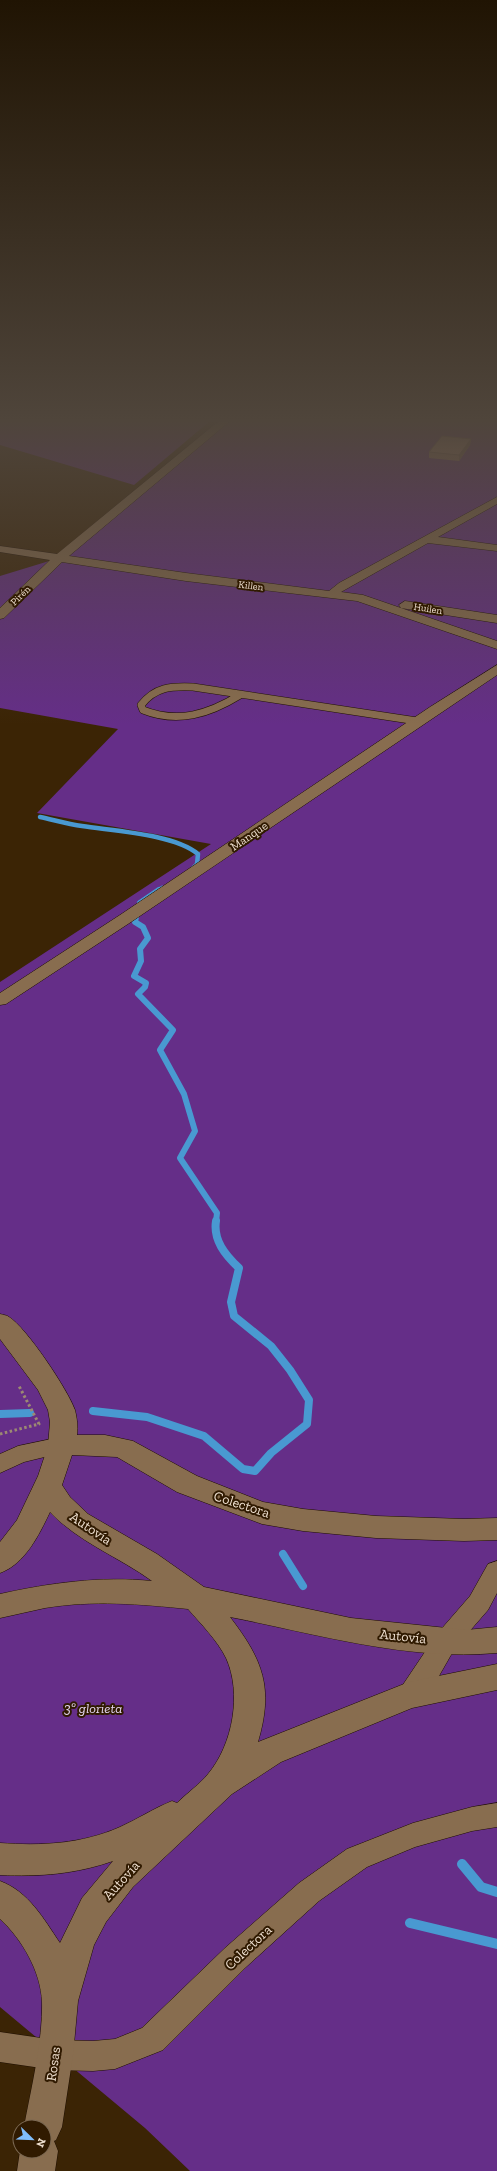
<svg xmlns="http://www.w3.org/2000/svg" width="497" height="2171" font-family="'Zilla Slab',serif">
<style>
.green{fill:#652e88}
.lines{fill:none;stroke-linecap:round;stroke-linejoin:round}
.stream-far3{stroke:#4999d1;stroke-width:4.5}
.stream-far2{stroke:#4999d1;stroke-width:6}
.stream-far1{stroke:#4999d1;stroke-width:8}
.stream{stroke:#4999d1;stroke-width:10}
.service-casing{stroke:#1e0e00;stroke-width:8}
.minor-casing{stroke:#1e0e00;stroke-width:1}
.tertiary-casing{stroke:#1e0e00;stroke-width:1}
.path{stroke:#9c8972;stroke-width:3;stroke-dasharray:2.5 2.5;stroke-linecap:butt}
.service{stroke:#886d4f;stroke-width:7}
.minor{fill:#886d4f;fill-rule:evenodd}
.tertiary{fill:#886d4f;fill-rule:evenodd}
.wall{fill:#9d7b69}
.shaded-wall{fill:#7f6455}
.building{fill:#b68f7a;stroke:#7f6455}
.labels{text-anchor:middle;stroke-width:4;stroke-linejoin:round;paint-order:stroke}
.far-street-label{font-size:10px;fill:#efe0d0;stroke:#301a00}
.street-label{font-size:12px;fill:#efe0d0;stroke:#301a00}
.near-street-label{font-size:14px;fill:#efe0d0;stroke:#301a00}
.near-park-label{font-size:14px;font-style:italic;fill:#e4d6f0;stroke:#301a00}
</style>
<rect width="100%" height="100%" fill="#3b2405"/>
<!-- green -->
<path class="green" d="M0 421H210L134 485 0 445Z
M225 421H497V2171H190L145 2128 0 2007V982L211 844 37 813 118 729 0 708V576L59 558Z"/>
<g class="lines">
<!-- stream-far3 -->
<path class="stream-far3" d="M40 817C54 820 68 824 82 826 114 831 174 834 198 854L197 864 192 869
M158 891 162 888"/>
<!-- stream-far2 -->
<path class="stream-far2" d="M140 903 159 890
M137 912 135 922 143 927 148 938 140 949 141 961 134 976 146 983 145 987 138 994 173 1030 160 1050 184 1094 195 1131 180 1158 217 1213 216 1222"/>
<!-- stream-far1 -->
<path class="stream-far1" d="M93 1411 147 1417 204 1436 243 1469 255 1471 271 1453 307 1424 309 1400 290 1370 271 1346 234 1316 231 1302 239 1268C225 1255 213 1240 216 1221
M0 1414 30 1413
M283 1554 303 1586"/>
<!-- stream -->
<path class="stream" d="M462 1864 481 1887 497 1892
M410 1923 497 1944"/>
<defs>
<path id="service" d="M240 695C209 714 178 724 143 710L141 705C155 687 171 686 193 687L417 721"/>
<path id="minor" d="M219 421H230L69 556 186 573 329 591 339 583 497 497V504L438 537 497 545V551L428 543 341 592 363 595 497 641V649L357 601 186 581 62 562 4 618 0 619V608L50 560 0 552V546L57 554Z
M405 601 497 615V623L401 608 399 605Z
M497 665V675L131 922 6 1004 0 1005V993L120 915 430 707Z
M61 1437 69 1439 72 1445 69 1451 24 1462 0 1473V1454L18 1446Z
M497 1561V1593L488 1610 455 1648 439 1676 418 1703 409 1706 400 1703 396 1695 437 1634 470 1596 488 1564Z
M497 1803V1827L472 1831 415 1847 367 1867 319 1901 245 1968 163 2050 115 2069 93 2071 55 2070 0 2062V2032L55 2040 93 2041 115 2039 142 2028 225 1948 299 1883 347 1849 413 1823 472 1807Z"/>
<path id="tertiary" d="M0 1314C3 1315 7 1315 9 1317 26 1327 68 1390 75 1410 77 1418 78 1426 77 1435H105L133 1441 197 1476 263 1502 303 1509 376 1516 464 1519 497 1518V1540L464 1541 376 1538 303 1531 262 1524 177 1492 117 1457 72 1455 62 1485 70 1497 88 1514 157 1554 204 1587 351 1618 466 1630 497 1627V1653C408 1661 317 1634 230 1617 263 1660 274 1688 258 1742L409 1682 497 1664V1690L412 1708 281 1762 232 1794 133 1887 106 1922 94 1945 78 2001 73 2055 62 2127 56 2140 54 2141 58 2151 55 2171H17L20 2151H44V2127H24C31 2089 43 2040 42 2002 41 1972 22 1939 0 1919V1881C29 1892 43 1918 60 1943L82 1898 113 1861C76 1874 39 1877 0 1875V1843C41 1846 82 1844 120 1827 138 1819 154 1808 172 1801L177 1803C187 1793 200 1784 208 1774 233 1744 242 1693 226 1658 217 1640 201 1624 188 1609 141 1604 92 1600 45 1608 30 1611 15 1615 0 1618V1594C50 1583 100 1576 152 1581 119 1557 78 1542 50 1512 39 1535 25 1564 0 1573V1542L17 1520 38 1476 48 1446 50 1422 48 1410 38 1390 0 1339Z"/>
</defs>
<!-- service casing -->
<use href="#service" class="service-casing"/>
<!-- minor casing -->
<use href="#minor" class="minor-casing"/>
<!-- tertiary casing -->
<use href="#tertiary" class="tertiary-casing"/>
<!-- path -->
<path class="path" d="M0 1434 39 1424 19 1386"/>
<!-- service -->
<use href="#service" class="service"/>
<!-- minor -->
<use href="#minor" class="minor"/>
<!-- tertiary -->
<use href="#tertiary" class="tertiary"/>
</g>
<!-- wall -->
<path class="wall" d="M471 439 470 445 459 461 429 458V452Z"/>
<!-- shaded-wall -->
<path class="shaded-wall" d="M471 439 470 445 459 461V455Z"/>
<!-- building -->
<path class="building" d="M442 436 471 439 459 455 429 452Z"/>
<!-- sky -->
<linearGradient id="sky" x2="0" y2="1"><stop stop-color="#201403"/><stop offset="0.58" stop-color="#4f453b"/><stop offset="1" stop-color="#4f453b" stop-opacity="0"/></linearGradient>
<rect width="497" height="725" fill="url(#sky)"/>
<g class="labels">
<!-- far-street labels -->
<g class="far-street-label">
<text transform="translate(251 585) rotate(7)" y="4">Killen</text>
<text transform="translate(20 595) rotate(-44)" y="4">Pirén</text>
<text transform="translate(428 608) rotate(9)" y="4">Huilen</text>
</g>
<!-- street labels -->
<g class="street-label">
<text transform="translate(249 836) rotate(-34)" y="4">Manque</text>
</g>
<!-- near-street labels -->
<g class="near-street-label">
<text transform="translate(242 1504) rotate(18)" y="5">Colectora</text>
<text transform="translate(91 1528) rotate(34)" y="5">Autovía</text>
<text transform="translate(403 1636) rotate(6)" y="5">Autovía</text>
<text transform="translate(121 1880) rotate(-48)" y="5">Autovía</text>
<text transform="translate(248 1947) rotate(-43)" y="5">Colectora</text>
<text transform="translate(53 2064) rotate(-82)" y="5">Rosas</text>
</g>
<!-- near-park labels -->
<g class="near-park-label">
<text x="93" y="1713">3º glorieta</text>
</g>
</g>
<!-- north arrow -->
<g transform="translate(32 2139) rotate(113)"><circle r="19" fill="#301a00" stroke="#7c6953"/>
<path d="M0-3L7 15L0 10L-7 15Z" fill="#80bdfa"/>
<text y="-6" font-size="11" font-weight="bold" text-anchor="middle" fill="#efe0d0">N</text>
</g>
</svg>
